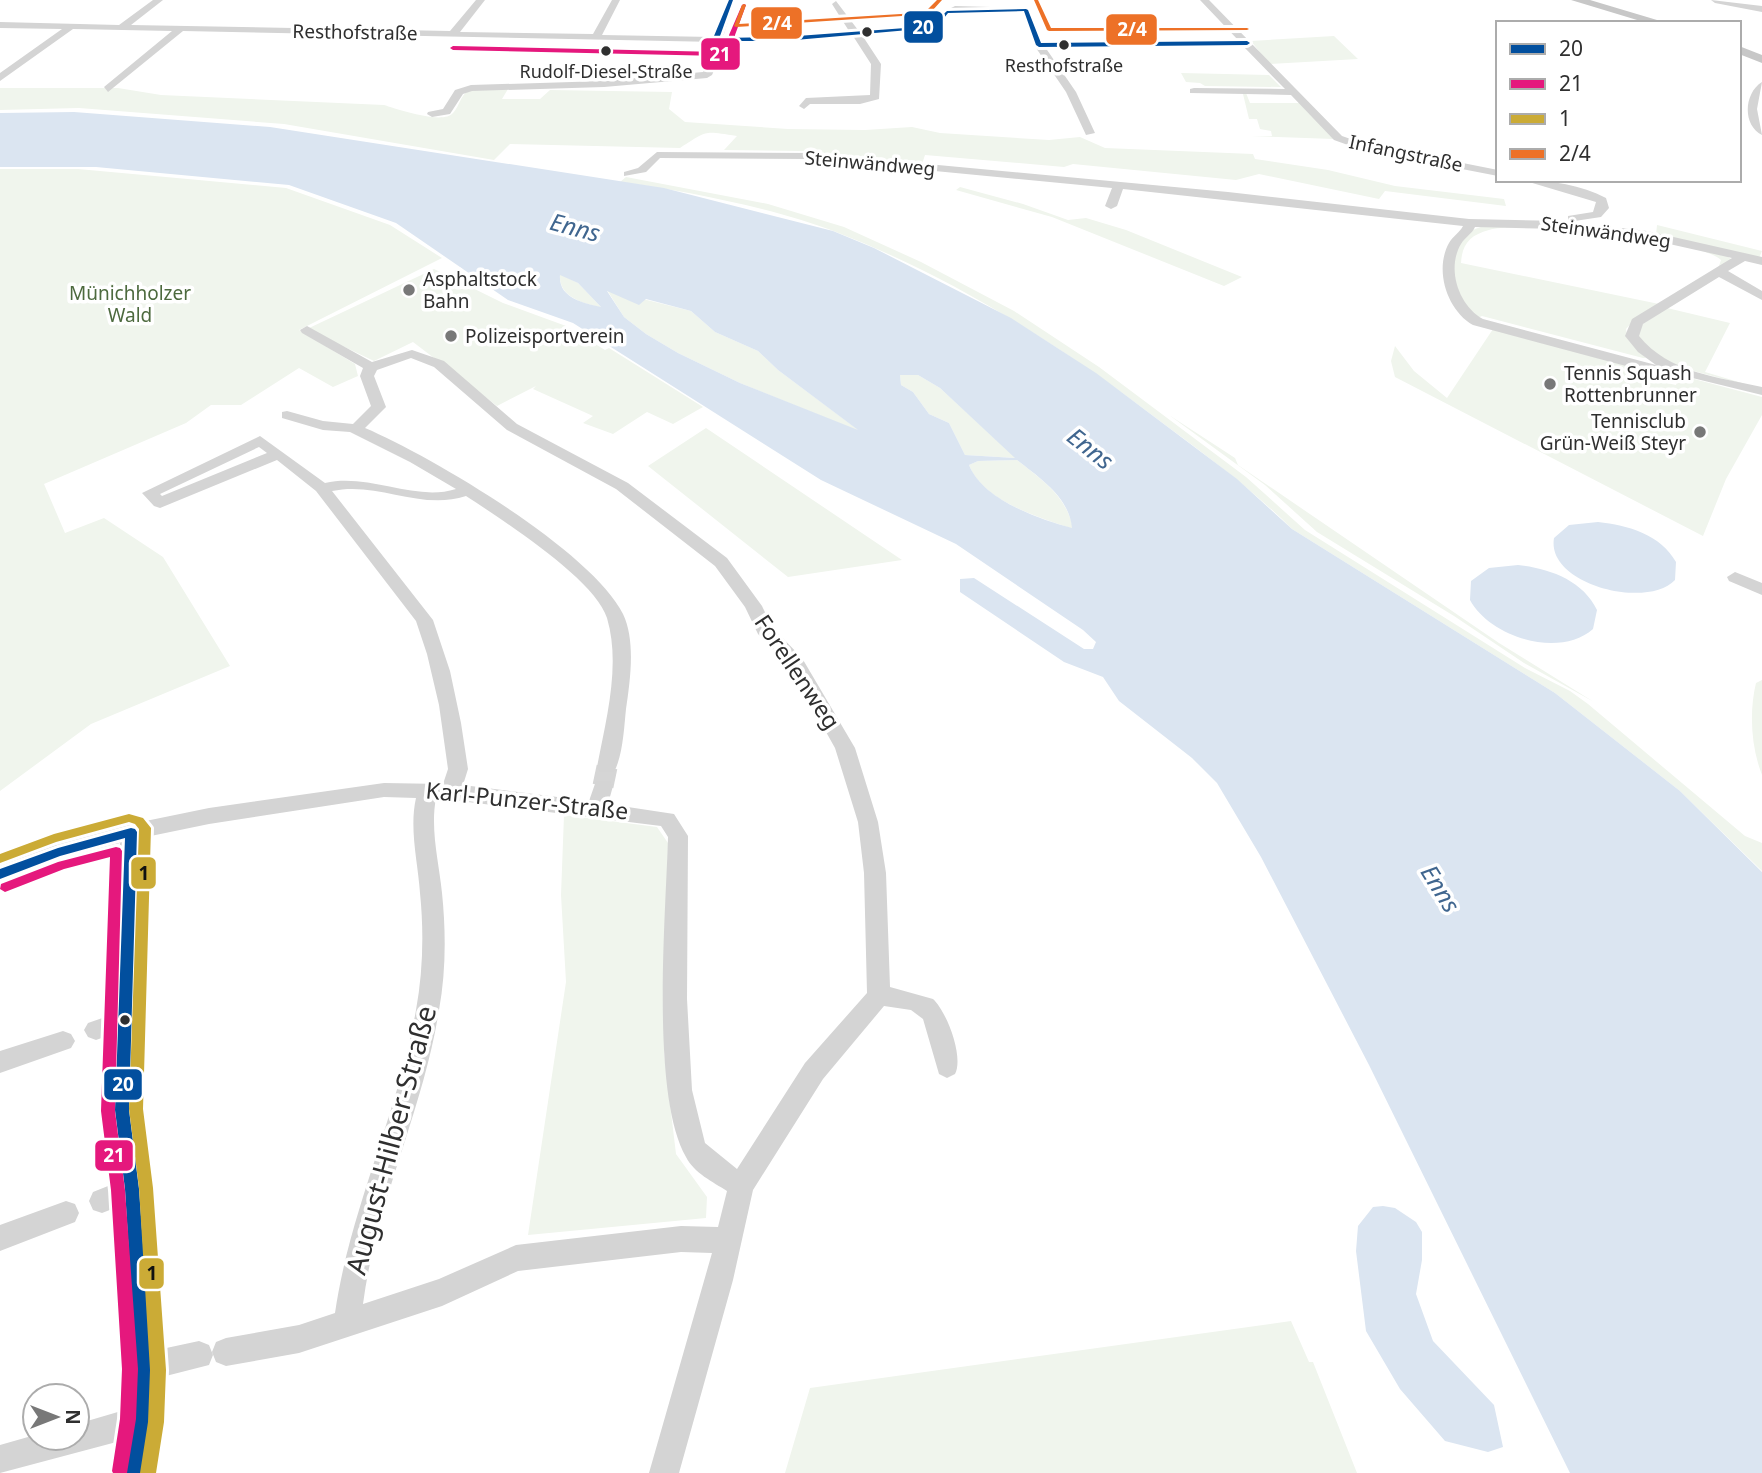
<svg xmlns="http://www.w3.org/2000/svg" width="1762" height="1473" font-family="'Noto Sans',sans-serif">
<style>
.green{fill:#f0f5ed}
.water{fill:#dbe5f1;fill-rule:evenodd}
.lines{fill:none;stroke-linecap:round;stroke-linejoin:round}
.minor-tunnel{stroke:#d5d5d5;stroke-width:21;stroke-dasharray:21 10;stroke-linecap:butt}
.minor{fill:#d4d4d4;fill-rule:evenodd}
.major{fill:#c7c7c7;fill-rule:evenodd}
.bus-1-casing{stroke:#fff;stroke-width:6}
.bus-2-casing{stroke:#fff;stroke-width:6}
.bus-3-casing{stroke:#fff;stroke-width:6}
.bus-4-casing{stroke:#fff;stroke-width:6}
.bus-1{fill:#024f9e;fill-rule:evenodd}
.bus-2{fill:#e5187d;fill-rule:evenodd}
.bus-3{fill:#cbab36;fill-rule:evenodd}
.bus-4{fill:#ed7127;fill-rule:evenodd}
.bus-dot{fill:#2f2f2f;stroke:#fff;stroke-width:2.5}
.poi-dot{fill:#787878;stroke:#fff;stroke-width:2.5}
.labels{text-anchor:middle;stroke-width:7;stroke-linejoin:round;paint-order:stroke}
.far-bus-label{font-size:18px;fill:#2f2f2f;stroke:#fff}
.far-street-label{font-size:19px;fill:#2f2f2f;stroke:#fff}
.far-poi-label{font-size:19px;fill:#2f2f2f;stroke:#fff;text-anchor:start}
.far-park-label{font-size:19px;fill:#4d6a3e;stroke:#fff}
.street-label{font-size:23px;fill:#2f2f2f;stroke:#fff}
.water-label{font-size:24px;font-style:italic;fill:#40668f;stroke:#fff}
.near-street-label{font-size:28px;fill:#2f2f2f;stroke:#fff}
.line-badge{stroke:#fff;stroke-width:2.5}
.badge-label{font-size:19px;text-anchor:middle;font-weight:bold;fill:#fff}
.pale-badge-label{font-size:19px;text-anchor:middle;font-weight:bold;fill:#111}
</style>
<rect width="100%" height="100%" fill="#fff"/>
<!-- green -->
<path class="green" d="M1334 36 1358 59 1269 64 1251 41Z
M1181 73 1269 75 1281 87 1205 86 1200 83 1186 82Z
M0 88H118L161 95 384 105C397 109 443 125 453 113 460 105 460 96 469 90L508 89 502 99H540L550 90 672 92 669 109 685 122 788 129 865 130 912 127 940 133 1049 140 1080 137 1105 148 1253 154 1255 159 1328 170 1395 186 1504 199 1506 206 1385 191 1379 199 1259 174 1236 180 1073 164 1064 167 925 155 922 164 802 151 724 150 737 136C702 131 709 130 680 148L510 144 494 160 284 124 79 108 0 110Z
M1246 93 1250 103H1300L1334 139 1251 136H1272L1271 131 1260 129 1257 119H1249L1243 94Z
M0 169H78L286 188 390 225 442 258 299 330 355 364 358 376 333 387 299 368 241 405H211L186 423 44 484 65 533 104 518 163 557 230 666 91 724 0 791Z
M626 177 768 204 844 227 921 262 1014 311 1099 367 1246 477 1305 530 1525 668 1570 691 1588 704 1745 836 1762 843V871L1680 791 1555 693 1292 529C1249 486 1200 451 1152 415 1055 342 950 276 836 232 773 208 687 191 620 182Z
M960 187 1023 204 1068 220 1086 218 1126 230 1242 277 1224 286 1052 217 956 190Z
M1507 223C1543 224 1709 238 1731 259L1722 267 1719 266 1721 260C1700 239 1519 220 1489 230 1470 235 1462 244 1461 263L1659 304 1635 319 1626 329 1628 339 1646 358H1643L1482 316 1475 319C1454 305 1443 259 1461 239 1473 226 1491 224 1507 223Z
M1657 225 1762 251 1759 258 1656 235Z
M434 269 503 303 566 326 605 350 609 348 703 407 673 424 647 412 613 434 583 423 593 416 533 389 536 386 497 406 413 342 374 361 307 329Z
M560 274 578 283 602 308C584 303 558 298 560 274Z
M607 290 691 311 715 332 758 351 778 370 861 432 740 383 678 353 646 334 624 317Z
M1667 308 1730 323 1705 372 1762 389 1682 368 1657 356 1638 336 1640 326Z
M1493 329 1644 369 1649 379 1676 385 1679 375 1762 397V415L1726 479 1703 536 1395 377 1391 361 1395 346 1414 371 1447 398Z
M900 375H918L940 388 1016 458 965 455 949 423 929 414 913 392 901 385Z
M1169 415 1235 458 1238 465 1499 643 1594 702 1524 663 1454 616 1317 532 1265 485Z
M706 428 902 560 788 577 648 466Z
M1017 460C1042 480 1067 496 1073 529 1038 517 983 501 969 465L978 461Z
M1762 680V775C1751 747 1749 712 1756 683Z
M564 815 657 827 668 843 664 1054 676 1154 707 1197 706 1218 528 1235 566 982 561 895Z
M1291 1321 1309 1362H1313L1357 1473H785L810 1388Z"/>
<!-- water -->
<path class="water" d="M74 112 270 127 664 188 833 231 874 248 1011 318 1096 373 1237 479 1292 529 1555 693 1680 791 1762 872V1473H1570L1369 1065 1261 857 1217 783 1192 758 1119 701 1103 677 1064 662 960 592V579L974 578 1084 649H1093L1096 642 1083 630 956 544 821 480 573 323 508 300 396 223 289 185 96 167H0V113ZM560 275 578 283 601 307C584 303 558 298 560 275ZM607 291 639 305 646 299 691 311 715 332 758 351 778 370 858 430 740 383 678 353 646 334 624 317ZM900 375H918L940 388 1015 458 965 455 949 423 929 414 913 392 901 385ZM1017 460C1041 479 1069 497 1072 528 1039 519 983 500 969 465L978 461Z
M1598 522C1628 525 1661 535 1676 562L1675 580C1647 610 1546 584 1554 538L1569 525Z
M1518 565C1548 568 1583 580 1597 610L1593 629C1559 659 1490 637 1470 600L1471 581 1489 568Z
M1383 1206 1395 1208 1416 1222 1422 1232V1260L1416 1294 1433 1341 1494 1405 1503 1447 1488 1452 1445 1441 1400 1389 1366 1331 1356 1251 1358 1226 1373 1207Z"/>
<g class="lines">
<!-- minor-tunnel -->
<path class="minor-tunnel" d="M603 786 607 767"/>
<!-- minor -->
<path class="minor" d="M153 0H163L131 25 450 31 476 0H485L460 32 593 34 612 0H620L602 35 713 37 727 0H735L723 37 849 31 832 4 836 1 858 30 919 25 955 6 1028 8 1042 42 1238 40 1200 0H1209L1342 136 1362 143 1498 170V176L1359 149 1334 140 1291 95 1190 93V89L1194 88 1285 89 1243 46 1045 47 1076 92 1095 133 1086 135 1066 92 1034 45 1022 12 956 11 923 30 862 35 881 64 879 99 860 104H810L804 109 799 106 806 98 870 95 871 64 853 36 726 43 712 75 707 78 604 87 472 91 463 94 450 114 432 117 427 114 428 112 443 109 455 90 471 85 604 81 703 72 717 42 183 31 108 92 104 87 172 31 73 29 0 81V73L62 29 0 28V22L119 25Z
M1711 0 1762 6V12L1715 3Z
M1762 82 1757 109 1762 135C1742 125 1744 93 1762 82Z
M657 152 810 153 1228 192 1469 219 1562 221 1647 231 1762 257V265L1745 261 1728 271 1762 291V300L1719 277 1643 324 1639 336C1669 373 1718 377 1762 387V395L1672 373H1652L1473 325C1447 310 1434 270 1449 243 1453 236 1460 232 1463 226L1123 189 1117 206 1111 209 1105 206 1112 188 810 159 660 158 646 172 624 176V172L638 168ZM1475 227 1562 229 1647 239 1732 258 1632 319 1625 336 1638 352 1656 365 1483 319C1459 306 1446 269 1461 244 1465 237 1472 234 1475 227Z
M1522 180C1549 180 1581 185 1606 198L1609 208 1601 217 1568 222V216L1593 212 1596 202Z
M307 326 372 362 412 350 444 361 517 424 628 483 727 558 762 606 772 627 802 658 855 748 878 822 886 873 890 987 933 999C947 1012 964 1057 955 1074L947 1078 939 1074 923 1019 911 1010 884 1006 823 1079 753 1190 733 1280 679 1473H649L712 1253 681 1252 518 1271 442 1306 299 1353 226 1366 216 1362 212 1352 216 1342 226 1338 299 1325 335 1313C350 1209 398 1114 416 1010 423 972 424 932 420 893 418 862 409 829 416 798L384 797 209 824 141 838 134 1110 145 1189 157 1350 199 1341 209 1345 213 1355 209 1365 158 1378 157 1420 149 1473H119L124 1440 0 1473V1445L35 1435V1438H77V1424L128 1409 130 1369 120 1206 102 1213 93 1210 89 1201 93 1192 118 1182 110 1110 113 1034 96 1040 88 1037 84 1030 88 1023 114 1014 120 843 63 859 0 882V865L58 844 131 824 209 808 384 783 443 784 448 769 439 705 427 654 416 621 316 491 277 460 160 508 154 506 142 493 260 436 325 483C370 473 415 502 456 489L410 462 350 432 323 430 282 418V412L287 411 323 421 353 424 371 406 360 376 363 368 302 333 300 330ZM411 358 434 367 507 430 616 489 715 566 745 607 758 634 789 666 835 748 858 822 864 873 867 993 805 1063 737 1169 705 1143 692 1090 687 999 688 836 674 814 608 804 613 786 610 781H596L589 801 463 785 468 769 461 723 450 671 433 620 332 491C378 481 420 511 466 496 501 519 595 579 607 618 621 665 606 720 597 767L600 772H614C623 755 624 728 626 709 630 681 636 641 623 614 592 551 431 456 365 428L386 407 374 376 377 370ZM259 447 267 453 162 496 160 494ZM436 798 661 826 668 837C666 914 650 1094 686 1157 694 1173 713 1182 727 1191L718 1227 681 1226 516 1245 439 1279 363 1304C376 1203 423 1111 439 1010 446 972 446 932 442 893 439 862 430 830 436 798Z
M1735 572 1762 583V595L1729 581 1727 577Z
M63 1031 71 1034 75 1041 71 1048 0 1073V1051Z
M66 1201 75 1204 79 1213 75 1222 0 1251V1225Z"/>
<!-- major -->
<path class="major" d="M1571 0H1590L1667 23H1647Z
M1739 46 1762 55V63L1739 54Z"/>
<defs>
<path id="bus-1" d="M729 0H733L720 36 721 38 784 37 919 27 936 21 947 11 1026 9 1028 10 1041 43 1247 41 1250 43 1247 45 1039 47 1036 45 1024 11 948 13 940 23 920 29 784 41H717L714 36Z
M131 828 135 829 137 832 129 1110 139 1189 152 1369 150 1420 142 1473H126L134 1420 136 1369 125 1189 115 1110 125 838 60 856 0 879V869L58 848Z"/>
<path id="bus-2" d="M744 4 746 5 735 35V46L721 56 453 50 450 48 453 46 720 52 729 45V35L742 5Z
M116 847 120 848 122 851 115 1111 125 1190 138 1369 136 1419 127 1473H113L112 1471 120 1419 122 1369 111 1190 101 1111 110 857 64 869 5 892 0 889 1 884 58 862Z"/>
<path id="bus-3" d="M129 814 143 818 151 828 143 1109 153 1188 166 1370 164 1422 156 1473H140L148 1422 150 1370 139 1188 129 1109 139 829 135 824 129 822 56 842 0 863V854L54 834Z"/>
<path id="bus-4" d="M937 0H942L932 11 917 15 736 27 734 26 742 5 744 4 746 5 739 24 917 13 928 9Z
M1034 0H1038L1051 28H1247L1249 29 1247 30 1049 31 1047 30Z"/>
</defs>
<!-- bus-1 casing -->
<use href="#bus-1" class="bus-1-casing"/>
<!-- bus-2 casing -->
<use href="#bus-2" class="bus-2-casing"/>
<!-- bus-3 casing -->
<use href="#bus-3" class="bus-3-casing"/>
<!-- bus-4 casing -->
<use href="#bus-4" class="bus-4-casing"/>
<!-- bus-1 -->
<use href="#bus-1" class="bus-1"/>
<!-- bus-2 -->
<use href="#bus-2" class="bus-2"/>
<!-- bus-3 -->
<use href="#bus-3" class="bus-3"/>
<!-- bus-4 -->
<use href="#bus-4" class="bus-4"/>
</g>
<!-- markers -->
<g class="bus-dot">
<circle cx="867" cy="32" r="6"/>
<circle cx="1064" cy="45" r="6"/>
<circle cx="606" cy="51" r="6"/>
<circle cx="125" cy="1020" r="6"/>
</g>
<g class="poi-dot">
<circle cx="409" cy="290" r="7"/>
<circle cx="451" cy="336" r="7"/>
<circle cx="1550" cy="384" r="7"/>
<circle cx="1700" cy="432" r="7"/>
</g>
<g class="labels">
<!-- far-bus labels -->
<g class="far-bus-label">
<text x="1064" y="72">Resthofstraße</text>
<text x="606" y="78">Rudolf-Diesel-Straße</text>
</g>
<!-- far-street labels -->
<g class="far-street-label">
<text transform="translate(355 32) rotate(1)" y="7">Resthofstraße</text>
<text transform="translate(1406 153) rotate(12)" y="7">Infangstraße</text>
<text transform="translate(870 163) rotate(5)" y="7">Steinwändweg</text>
<text transform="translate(1606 232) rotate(8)" y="7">Steinwändweg</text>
</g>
<!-- far-poi labels -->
<g class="far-poi-label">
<text x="423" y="286">Asphaltstock<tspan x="423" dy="22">Bahn</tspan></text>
<text x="465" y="343">Polizeisportverein</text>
<text x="1564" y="380">Tennis Squash<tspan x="1564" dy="22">Rottenbrunner</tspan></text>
<text x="1686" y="428" text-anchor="end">Tennisclub<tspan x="1686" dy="22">Grün-Weiß Steyr</tspan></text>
</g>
<!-- far-park labels -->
<g class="far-park-label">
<text x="130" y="300">Münichholzer<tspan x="130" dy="22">Wald</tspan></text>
</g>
<!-- street labels -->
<g class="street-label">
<text transform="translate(797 672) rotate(56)" y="8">Forellenweg</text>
<text transform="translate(527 801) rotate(6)" y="8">Karl-Punzer-Straße</text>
</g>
<!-- water labels -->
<g class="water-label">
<text transform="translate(575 228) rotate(15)" y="8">Enns</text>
<text transform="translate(1090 449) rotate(38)" y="8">Enns</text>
<text transform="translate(1440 889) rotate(58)" y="8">Enns</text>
</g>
<!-- near-street labels -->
<g class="near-street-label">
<text transform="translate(391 1140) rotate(-75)" y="10">August-Hilber-Straße</text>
</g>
</g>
<g class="line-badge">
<rect x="750" y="6" width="53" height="34" rx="7" fill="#ed7127"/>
<rect x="903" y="10" width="41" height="34" rx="7" fill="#024f9e"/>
<rect x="1105" y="13" width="53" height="33" rx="7" fill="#ed7127"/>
<rect x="700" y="37" width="41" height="34" rx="7" fill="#e5187d"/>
<rect x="130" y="856" width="27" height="34" rx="7" fill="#cbab36"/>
<rect x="103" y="1068" width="40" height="33" rx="7" fill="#024f9e"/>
<rect x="94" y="1139" width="40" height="33" rx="7" fill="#e5187d"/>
<rect x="138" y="1257" width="27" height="33" rx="7" fill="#cbab36"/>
</g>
<g class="badge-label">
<text x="777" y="30">2/4</text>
<text x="923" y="34">20</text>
<text x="1132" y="36">2/4</text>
<text x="720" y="61">21</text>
<text x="123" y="1091">20</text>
<text x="114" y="1162">21</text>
</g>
<g class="pale-badge-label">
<text x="144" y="880">1</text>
<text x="152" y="1280">1</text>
</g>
<!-- legend -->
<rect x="1496" y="21" width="245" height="161" fill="#ffffff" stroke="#acacac" stroke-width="2"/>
<rect x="1510" y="44" width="35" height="10" fill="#024f9e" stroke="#acacac" stroke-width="2"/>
<text x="1559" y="56" font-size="21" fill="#2f2f2f">20</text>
<rect x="1510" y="79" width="35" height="10" fill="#e5187d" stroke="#acacac" stroke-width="2"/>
<text x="1559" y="91" font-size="21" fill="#2f2f2f">21</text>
<rect x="1510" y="114" width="35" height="10" fill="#cbab36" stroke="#acacac" stroke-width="2"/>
<text x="1559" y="126" font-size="21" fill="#2f2f2f">1</text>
<rect x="1510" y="149" width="35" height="10" fill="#ed7127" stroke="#acacac" stroke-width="2"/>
<text x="1559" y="161" font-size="21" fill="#2f2f2f">2/4</text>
<!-- north arrow -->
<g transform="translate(56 1417) rotate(90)"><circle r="33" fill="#ffffff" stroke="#acacac" stroke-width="2"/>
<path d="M0-5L12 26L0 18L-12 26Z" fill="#787878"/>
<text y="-10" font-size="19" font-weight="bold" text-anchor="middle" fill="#2f2f2f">N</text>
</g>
</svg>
